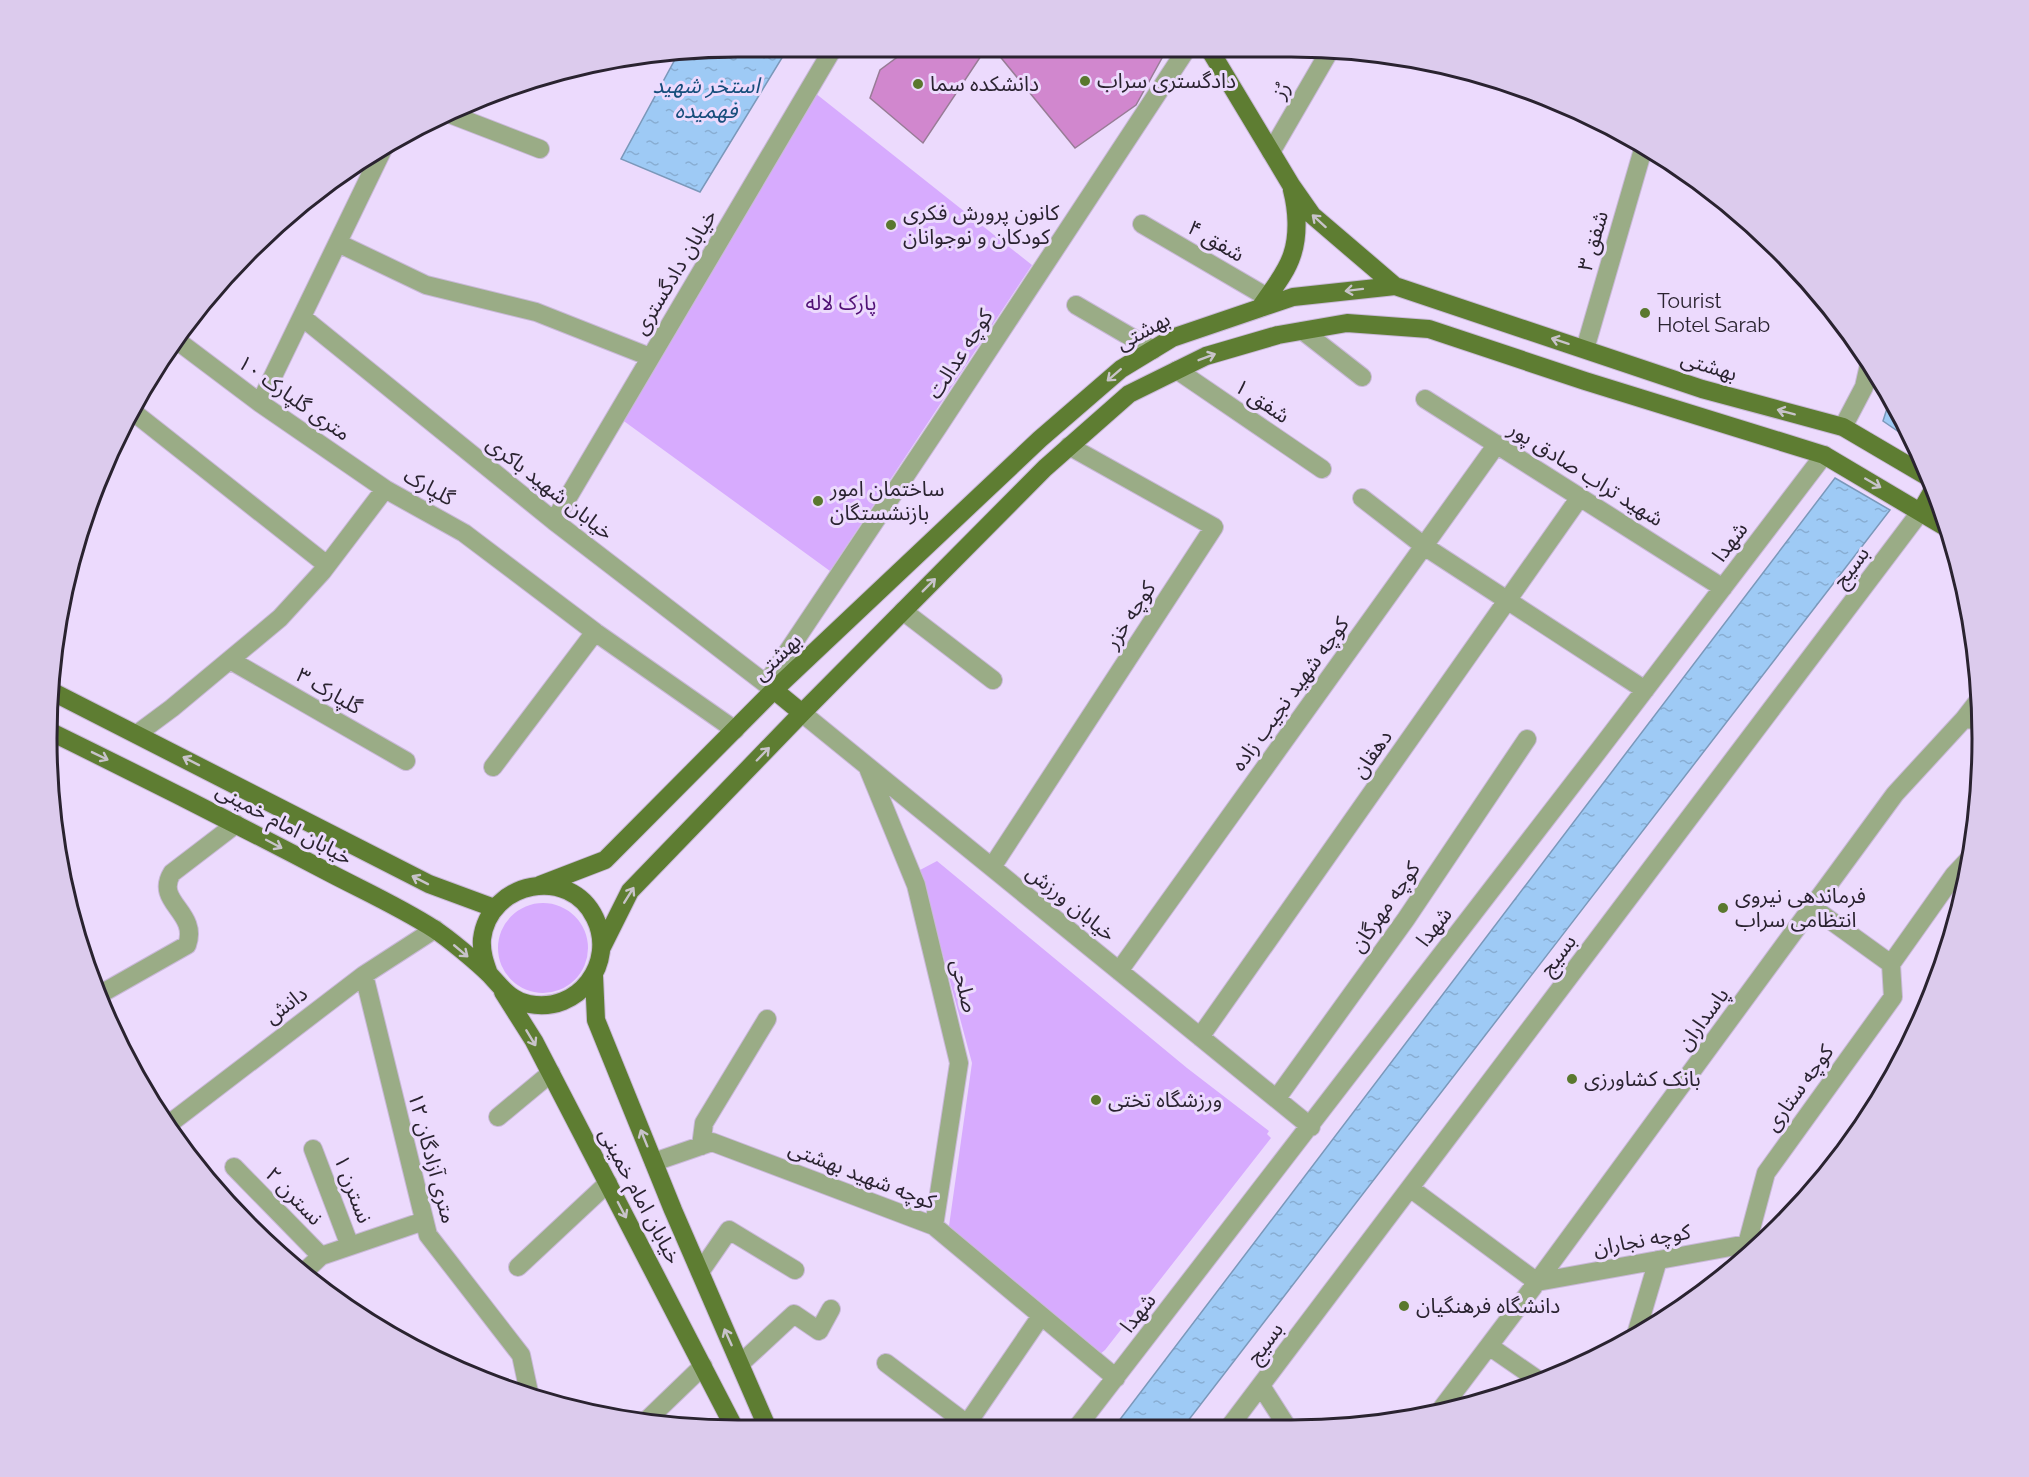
<svg xmlns="http://www.w3.org/2000/svg" width="2029" height="1477" font-family="Raleway,'Noto Sans Arabic',sans-serif">
<style>
.park{fill:#d7abfe}
.water{fill:url(#water-ripples);stroke:#7b98ba;stroke-width:1.5}
.building{fill:#d187ce;stroke:#987c96;stroke-width:1.5}
.lines{fill:none;stroke-linecap:round;stroke-linejoin:round}
.minor-casing{stroke:#c9b9d8;stroke-width:20}
.major-casing{stroke:#c9b9d8;stroke-width:20}
.minor{stroke:#9aac86;stroke-width:18}
.major{stroke:#5e7d32;stroke-width:18}
.oneway{stroke:#c8c3ca}
.poi-dot{fill:#5a782e;stroke:#ecdafd;stroke-width:2}
.labels{text-anchor:middle;stroke-width:6;stroke-linejoin:round;paint-order:stroke}
.poi-label{font-size:21px;fill:#2a2330;stroke:#ecdafd;text-anchor:start}
.street-label{font-size:21px;fill:#2a2330;stroke:#ecdafd}
.park-label{font-size:21px;fill:#501075;stroke:#ecdafd}
.water-label{font-size:22px;font-style:italic;fill:#174e7c;stroke:#ecdafd}
.rim{fill:none;stroke:#2a2330;stroke-width:3}
</style>
<defs>
<pattern id="water-ripples" width="26" height="14" patternUnits="userSpaceOnUse" patternTransform="scale(1.5)"><rect width="26" height="14" fill="#9ecaf5"/><path d="M2 4q2-2 4 0t4 0M15 11q2-2 4 0t4 0" fill="none" stroke="#88add2"/></pattern>
</defs>
<rect width="100%" height="100%" fill="#ecdafd"/>
<!-- park -->
<path class="park" d="M810 89 1032 265 830 571 610 411Z
M937 861 1187 1068 1269 1131 1267 1134 1271 1138 1105 1350 1099 1355 957 1243 949 1226 972 1063 920 870Z
M498 948a45 45 0 1 1 90 0a45 45 0 1 1-90 0Z"/>
<!-- water -->
<path class="water" d="M739 47 788 48 700 192 621 159 678 54Z
M1890 399 1911 432 1915 443 1883 421Z
M1835 478 1890 510 1184 1426H1115Z"/>
<!-- building -->
<path class="building" d="M911 47H987L923 143 870 98 880 70Z
M995 47H1157L1162 58 1136 105 1075 148 993 48Z
M1739 1256 1743 1258 1728 1272Z"/>
<g class="lines">
<defs>
<path id="minor" d="M447 113 540 149
M1271 152 1329 52
M1142 224 1267 297
M338 243 426 285 536 312 645 355
M1076 305 1153 350
M302 317 554 521 774 690
M1303 331 1362 377
M179 342 260 403 385 489 464 533 595 632 735 730
M1585 349 1644 146
M1177 370 1322 469
M1425 399 1723 588
M260 403 384 147
M132 411 327 565
M1843 427 1864 387 1869 365
M117 435 125 422
M1362 498 1424 546 1645 690
M554 521 834 47
M903 611 993 680
M230 660 406 761
M766 684 938 427 1188 47
M802 713 1311 1127
M1964 719 1981 697
M137 734 172 708 280 618 322 572 385 489
M493 767 595 632
M868 768 916 885 959 1063 934 1226
M992 867 1214 527 1069 446
M1891 964 1954 875 1969 859
M1119 971 1497 444
M364 975 428 1235 521 1355 530 1397
M97 996 187 945C199 912 154 902 172 873L236 824
M1200 1037 1580 497
M1277 1098 1406 919 1527 739
M498 1117 551 1073
M169 1124 364 975 435 929
M701 1146 704 1123 767 1019
M313 1149 350 1246
M654 1162 712 1142 934 1226 1116 1378
M234 1167 321 1256
M1410 1188 1537 1282 1747 1244 1753 1249
M1747 1244 1766 1173 1893 997 1891 964 1812 907
M518 1267 608 1183
M700 1272 729 1230 795 1270
M303 1273 321 1256 424 1221
M1637 1331 1658 1260
M1489 1346 1541 1382
M886 1363 967 1424
M740 1364 794 1314 819 1331 831 1309
M1261 1386 1286 1425
M1442 1408 1537 1282 1895 794 1964 719 1980 720
M647 1420 703 1366
M1078 1426C1328 1104 1577 780 1824 455
M1230 1426 1921 511
M965 1427 1041 1316"/>
<path id="major" d="M1208 47 1291 185 1312 215 1395 286
M1260 308C1271 291 1286 274 1292 255 1299 235 1297 209 1292 190
M1921 511 1933 490
M774 690 802 713
M51 691 429 884 494 908
M47 730C141 776 234 823 326 871 362 890 400 907 434 929 448 938 478 963 490 975 502 988 510 1000 529 1004 578 1014 617 963 595 918 570 865 489 881 482 939 481 952 485 963 489 974
M540 885 605 860 774 690 1040 439 1121 369 1172 338 1293 297 1395 286 1702 389 1843 427 1928 477
M602 947 630 891 802 713 1045 468 1129 394 1206 356 1278 335 1347 323 1429 329 1585 381 1824 455 1947 528
M594 976 596 1020 673 1210 768 1429
M503 992 534 1041 735 1429"/>
</defs>
<!-- minor casing -->
<use href="#minor" class="minor-casing"/>
<!-- major casing -->
<use href="#major" class="major-casing"/>
<!-- minor -->
<use href="#minor" class="minor"/>
<!-- major -->
<use href="#major" class="major"/>
</g>
<!-- one-way arrows -->
<defs><path id="oneway-shaft" d="M-6 0H5M1.5-3L5.5 0L1.5 3" fill="none" stroke-width="1.6" stroke-linecap="round" stroke-linejoin="round" transform="scale(1.5)"/></defs>
<g class="oneway">
<use href="#oneway-shaft" transform="translate(1319 221) rotate(-138)"/>
<use href="#oneway-shaft" transform="translate(1354 290) rotate(173)"/>
<use href="#oneway-shaft" transform="translate(1560 341) rotate(-162)"/>
<use href="#oneway-shaft" transform="translate(1207 357) rotate(-21)"/>
<use href="#oneway-shaft" transform="translate(1114 375) rotate(139)"/>
<use href="#oneway-shaft" transform="translate(1786 412) rotate(-165)"/>
<use href="#oneway-shaft" transform="translate(1873 483) rotate(30)"/>
<use href="#oneway-shaft" transform="translate(929 585) rotate(-45)"/>
<use href="#oneway-shaft" transform="translate(763 754) rotate(-46)"/>
<use href="#oneway-shaft" transform="translate(100 756) rotate(26)"/>
<use href="#oneway-shaft" transform="translate(191 761) rotate(-153)"/>
<use href="#oneway-shaft" transform="translate(274 844) rotate(28)"/>
<use href="#oneway-shaft" transform="translate(420 880) rotate(-153)"/>
<use href="#oneway-shaft" transform="translate(629 895) rotate(-58)"/>
<use href="#oneway-shaft" transform="translate(461 951) rotate(40)"/>
<use href="#oneway-shaft" transform="translate(531 1038) rotate(59)"/>
<use href="#oneway-shaft" transform="translate(644 1138) rotate(-112)"/>
<use href="#oneway-shaft" transform="translate(622 1210) rotate(62)"/>
<use href="#oneway-shaft" transform="translate(728 1337) rotate(-114)"/>
</g>
<!-- markers -->
<g class="poi-dot">
<circle cx="1085" cy="81" r="6"/>
<circle cx="918" cy="84" r="6"/>
<circle cx="891" cy="225" r="6"/>
<circle cx="1645" cy="313" r="6"/>
<circle cx="818" cy="501" r="6"/>
<circle cx="1723" cy="908" r="6"/>
<circle cx="1572" cy="1079" r="6"/>
<circle cx="1096" cy="1100" r="6"/>
<circle cx="1404" cy="1306" r="6"/>
</g>
<g class="labels">
<!-- poi labels -->
<g class="poi-label">
<text x="1097" y="88">دادگستری سراب</text>
<text x="930" y="91">دانشکده سما</text>
<text x="903" y="220">کانون پرورش فکری<tspan x="903" dy="24">کودکان و نوجوانان</tspan></text>
<text x="1657" y="308">Tourist<tspan x="1657" dy="24">Hotel Sarab</tspan></text>
<text x="830" y="496">ساختمان امور<tspan x="830" dy="24">بازنشستگان</tspan></text>
<text x="1735" y="903">فرماندهی نیروی<tspan x="1735" dy="24">انتظامی سراب</tspan></text>
<text x="1584" y="1086">بانک کشاورزی</text>
<text x="1108" y="1107">ورزشگاه تختی</text>
<text x="1416" y="1313">دانشگاه فرهنگیان</text>
</g>
<!-- street labels -->
<g class="street-label">
<text transform="translate(1281 90) rotate(-60)" y="7">رُز</text>
<text transform="translate(1216 241) rotate(30)" y="7">شفق ۴</text>
<text transform="translate(1593 241) rotate(-74)" y="7">شفق ۳</text>
<text transform="translate(675 272) rotate(-59)" y="7">خیابان دادگستری</text>
<text transform="translate(1143 331) rotate(-28)" y="7">بهشتی</text>
<text transform="translate(960 354) rotate(-57)" y="7">کوچه عدالت</text>
<text transform="translate(1709 366) rotate(17)" y="7">بهشتی</text>
<text transform="translate(294 398) rotate(35)" y="7">۱۰ متری گلپارک</text>
<text transform="translate(1262 401) rotate(34)" y="7">شفق ۱</text>
<text transform="translate(1586 474) rotate(32)" y="7">شهید تراب صادق پور</text>
<text transform="translate(429 487) rotate(29)" y="7">گلپارک</text>
<text transform="translate(550 488) rotate(38)" y="7">خیابان شهید باکری</text>
<text transform="translate(1730 542) rotate(-53)" y="7">شهدا</text>
<text transform="translate(1851 567) rotate(-53)" y="7">بسیج</text>
<text transform="translate(1130 615) rotate(-57)" y="7">کوچه خزر</text>
<text transform="translate(777 657) rotate(-44)" y="7">بهشتی</text>
<text transform="translate(329 691) rotate(30)" y="7">گلپارک ۳</text>
<text transform="translate(1290 694) rotate(-54)" y="7">کوچه شهید نجیب زاده</text>
<text transform="translate(1372 754) rotate(-55)" y="7">دهقان</text>
<text transform="translate(284 824) rotate(28)" y="7">خیابان امام خمینی</text>
<text transform="translate(1071 903) rotate(39)" y="7">خیابان ورزش</text>
<text transform="translate(1385 907) rotate(-55)" y="7">کوچه مهرگان</text>
<text transform="translate(1434 927) rotate(-52)" y="7">شهدا</text>
<text transform="translate(1558 955) rotate(-53)" y="7">بسیج</text>
<text transform="translate(964 986) rotate(76)" y="7">صلحی</text>
<text transform="translate(286 1005) rotate(-37)" y="7">دانش</text>
<text transform="translate(1703 1019) rotate(-54)" y="7">پاسداران</text>
<text transform="translate(1799 1088) rotate(-54)" y="7">کوچه ستاری</text>
<text transform="translate(432 1158) rotate(75)" y="7">۱۲ متری آزادگان</text>
<text transform="translate(862 1175) rotate(21)" y="7">کوچه شهید بهشتی</text>
<text transform="translate(353 1189) rotate(69)" y="7">نسترن ۱</text>
<text transform="translate(294 1196) rotate(46)" y="7">نسترن ۲</text>
<text transform="translate(640 1196) rotate(62)" y="7">خیابان امام خمینی</text>
<text transform="translate(1642 1240) rotate(-10)" y="7">کوچه نجاران</text>
<text transform="translate(1138 1313) rotate(-52)" y="7">شهدا</text>
<text transform="translate(1265 1343) rotate(-53)" y="7">بسیج</text>
</g>
<!-- park labels -->
<g class="park-label">
<text x="841" y="310">پارک لاله</text>
</g>
<!-- water labels -->
<g class="water-label">
<text x="706" y="93">استخر شهید<tspan x="706" dy="25">فهمیده</tspan></text>
</g>
</g>
<!-- crop -->
<path d="M0 0H2029V1477H0ZM738 57H1291A681 681 0 0 1 1972 738V739A681 681 0 0 1 1291 1420H738A681 681 0 0 1 57 739V738A681 681 0 0 1 738 57Z" fill="#dccbed" fill-rule="evenodd"/>
<path class="rim" d="M738 57H1291A681 681 0 0 1 1972 738V739A681 681 0 0 1 1291 1420H738A681 681 0 0 1 57 739V738A681 681 0 0 1 738 57Z"/>
</svg>
